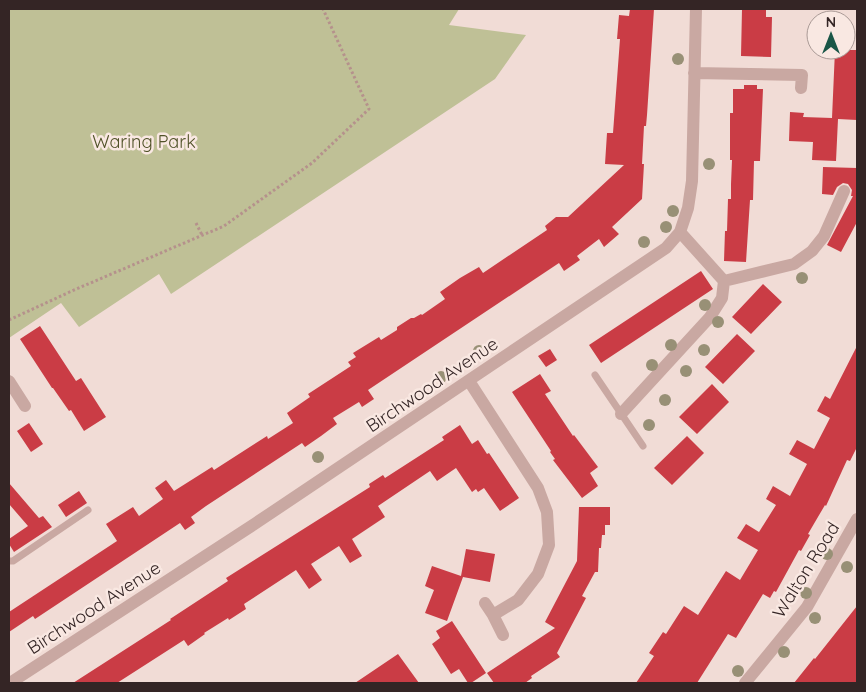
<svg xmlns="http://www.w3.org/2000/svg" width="866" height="692" font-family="Quicksand,sans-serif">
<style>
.green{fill:#bfc096}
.building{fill:#ca3c45}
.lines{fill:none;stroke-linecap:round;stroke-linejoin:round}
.path{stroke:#b5918c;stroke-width:3;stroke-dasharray:2.5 2.5;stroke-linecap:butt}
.lane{stroke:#c9a8a2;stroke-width:7}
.street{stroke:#c9a8a2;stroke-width:12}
.tree{fill:#989076}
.labels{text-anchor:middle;stroke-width:5;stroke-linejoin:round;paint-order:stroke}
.park-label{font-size:18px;fill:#505228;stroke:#f9e8e2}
.street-label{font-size:18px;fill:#342525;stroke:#f9e8e2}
</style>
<rect width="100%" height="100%" fill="#f1dcd6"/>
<!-- green -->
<path class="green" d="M9 9H459L449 25 526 35 495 79 171 294 159 274 79 327 61 303 9 338Z"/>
<!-- building -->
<path class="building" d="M630 9H654L647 115 646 126H644L642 164H644L642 199 612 227 619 234 604 247 599 239 577 256 580 260 564 271 559 263 368 390 374 399 362 407 359 402 333 418 337 424 321 436 305 447 302 443 206 506 191 517 195 523 185 530 180 523 35 619 33 616 9 632V612L117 541 106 524 133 507 139 516 163 499 155 488 166 480 174 491 212 467 214 470 267 436 268 439 293 423 287 413 310 397 308 394 351 366 348 362 356 357 353 353 379 337 381 340 397 330V327L411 318H414L421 314 422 315 445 299 440 292 460 278 479 267 483 273 547 230 545 226 556 217H568L624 165 605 164 607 133H613L620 39H617L619 15 629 16Z
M742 9H766V17H772L771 57 741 56Z
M835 50H857V120L838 119 836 161 812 160 813 142 789 141 790 112 804 113 803 117 832 118Z
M744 85H757V89H763L760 161H754L753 200H750L746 262 724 261 725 231H727L728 199H731V184L732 160H730V113H733V89H744Z
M823 167 857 168V222L841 252 827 245 853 196H851L852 190 848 184 843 183 837 187 833 195 822 194Z
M701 271 713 289 601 363 589 345Z
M763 284 782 302 751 334 732 317Z
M40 326 76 381 81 378 106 417 84 431 71 410 69 411 53 388H52L20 339Z
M737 334 755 351 723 384 705 367Z
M857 346V447L850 461 847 460 826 506 825 505 815 522 808 534 810 535 801 551 799 550 776 592 774 591 770 598 763 594 736 638 728 634 697 683H636L654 656 649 653 663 632 666 634 684 606 698 615 726 571 740 580 758 550 737 538 746 524 759 532 776 505 766 499 773 486 790 496 807 464 789 454 797 440 814 449 830 418 817 411 825 396 830 399Z
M550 349 557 360 546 367 538 356Z
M540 374 551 391 545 394 573 436 574 435 598 467 590 473 598 486 582 498 553 460 555 459 550 452 551 451 512 392Z
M712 384 729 402 697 434 679 417Z
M29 423 43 444 31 452 17 431Z
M460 425 472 444 478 440 487 454 489 453 519 498 500 511 484 488 478 492 476 489 472 492 456 468 437 481 430 471 378 506 385 517 352 539 362 556 350 563 339 546 311 564 322 580 309 589 296 570 244 604 246 609 229 620 228 618 204 633 205 634 188 646 184 640 117 683H73L171 620 170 619 228 581 226 578 370 487 369 484 383 475 385 478 444 440 442 437Z
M687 436 704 453 672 485 654 468Z
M9 483 39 518 43 516 52 527 14 552 9 544V539L28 526 9 504Z
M79 491 87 503 66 517 58 505Z
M579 507H610V525H605V535H602L601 548H599L598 572H595L582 596 586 598 557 653 560 657 531 676 532 678 525 683H494L487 673 555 628 545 622 577 561Z
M466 549 495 554 490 582 463 577 447 621 425 613 434 590 425 586 432 566 461 576Z
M857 606V683H794L814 658 815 659Z
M452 621 486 673 471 683H468L459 669 451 674 432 644 440 638 436 631Z
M398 654 419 683H355Z"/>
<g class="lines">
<!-- path -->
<path class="path" d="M196 223 202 235
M9 320 74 290 224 226 312 163 369 109 323 9"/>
<!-- lane -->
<path class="lane" d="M595 375 643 446
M9 561H13L88 510"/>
<!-- street -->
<path class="street" d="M694 73 802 75 801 88
M680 232 724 281 794 264 812 251 824 236 844 191
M9 381 25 406
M469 381 538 488 547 512 549 545 538 574 518 600 493 615 485 603
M621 414 710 317 722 298 724 281
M493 615 503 635
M10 683 256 523 666 248 680 232 688 208 692 181 696 9
M745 683 807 607 857 519"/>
</g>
<!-- trees -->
<g class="tree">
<circle cx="678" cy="59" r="6"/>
<circle cx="709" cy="164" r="6"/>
<circle cx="673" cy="211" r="6"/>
<circle cx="666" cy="227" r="6"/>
<circle cx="644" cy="242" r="6"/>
<circle cx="802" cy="278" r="6"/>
<circle cx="705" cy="305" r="6"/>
<circle cx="718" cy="322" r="6"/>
<circle cx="671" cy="345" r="6"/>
<circle cx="704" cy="350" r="6"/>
<circle cx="479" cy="351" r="6"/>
<circle cx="652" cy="365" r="6"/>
<circle cx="686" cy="371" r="6"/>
<circle cx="441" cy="377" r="6"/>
<circle cx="665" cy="400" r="6"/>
<circle cx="649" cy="425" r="6"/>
<circle cx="318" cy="457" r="6"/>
<circle cx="827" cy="554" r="6"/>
<circle cx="847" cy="567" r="6"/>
<circle cx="806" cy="593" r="6"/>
<circle cx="815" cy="618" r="6"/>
<circle cx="784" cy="652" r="6"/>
<circle cx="738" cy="671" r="6"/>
</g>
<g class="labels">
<!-- park labels -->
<g class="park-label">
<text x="144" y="148">Waring Park</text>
</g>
<!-- street labels -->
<g class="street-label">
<text transform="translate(432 385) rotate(-34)" y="6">Birchwood Avenue</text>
<text transform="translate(806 570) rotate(-58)" y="6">Walton Road</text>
<text transform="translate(94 608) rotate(-33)" y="6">Birchwood Avenue</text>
</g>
</g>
<!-- border -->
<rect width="866" height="692" fill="none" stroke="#342525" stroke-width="20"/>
<!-- north arrow -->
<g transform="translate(831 35)"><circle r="24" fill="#f9e8e2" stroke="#aa9a96"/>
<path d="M0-4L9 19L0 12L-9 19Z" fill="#1a5647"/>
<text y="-8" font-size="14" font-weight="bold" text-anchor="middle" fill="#342525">N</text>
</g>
</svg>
